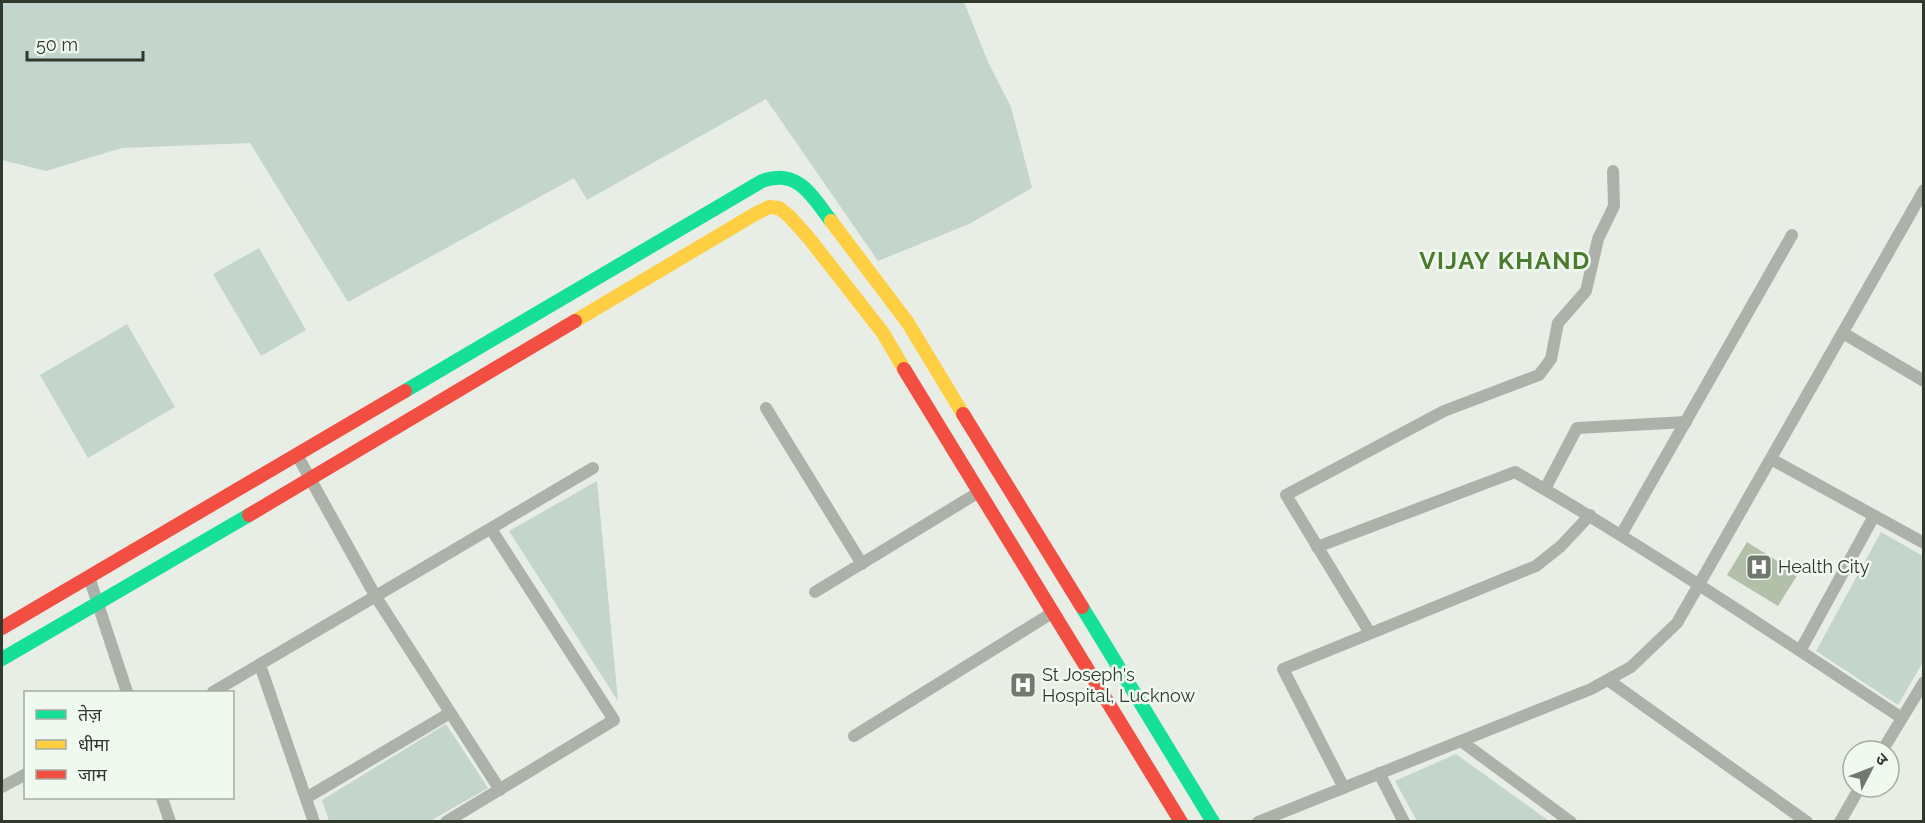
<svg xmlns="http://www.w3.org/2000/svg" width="1925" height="823" font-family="Raleway,'Noto Sans Devanagari',sans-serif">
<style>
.green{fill:#c3d5cc}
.building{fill:#b2c0aa}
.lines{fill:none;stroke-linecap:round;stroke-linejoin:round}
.street{stroke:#acb2aa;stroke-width:12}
.fast{stroke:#16e098;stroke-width:14}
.slow{stroke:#ffcf43;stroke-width:14}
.jam{stroke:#f24e42;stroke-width:14}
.labels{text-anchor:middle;stroke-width:5;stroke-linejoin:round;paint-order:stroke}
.poi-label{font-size:18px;fill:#31392d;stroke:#f0f9ef;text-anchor:start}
.district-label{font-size:24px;font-weight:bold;letter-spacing:1.5px;fill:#4c7a2e;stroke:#f0f9ef}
</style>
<rect width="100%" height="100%" fill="#e8eee6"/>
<!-- green -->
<path class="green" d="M2 2H964L988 62 1011 107 1032 188 969 224 878 261 766 99 587 200 574 178 348 302 250 143 122 148 46 171 2 160Z
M259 248 306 330 261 356 213 274Z
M127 324 175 407 88 458 40 375Z
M597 481 618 701 509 531Z
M1881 532 1923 556V662L1898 705 1816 651Z
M446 724 488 788 430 821H329L322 800Z
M1456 754 1549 821H1417L1395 781Z"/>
<!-- building -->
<path class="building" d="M1747 542 1798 574 1778 606 1727 575Z"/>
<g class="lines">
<!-- street -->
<path class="street" d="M1843 333 1924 381
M766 408 862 564
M297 455 376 597 500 790
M1771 459 1924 543
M1545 489 1577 428 1686 422
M1621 535 1792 235
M1317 547 1515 472C1647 548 1774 634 1902 718
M89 577 127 692
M815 592 979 492
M1370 633 1286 495 1444 411 1539 375 1551 359 1558 323 1586 291 1598 239 1614 206 1613 171
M1800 651 1874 516
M260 665 314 822
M1608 680 1807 822
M213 692 593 468
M854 736 1052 613
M1461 741 1571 822
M1882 751 1924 682
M1379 773 1404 822
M2 787 26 774
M1344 788 1283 669 1536 566 1561 546 1590 515
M162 798 170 822
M306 798 450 713
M446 822 614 720 491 529
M1258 822 1591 689 1631 667 1677 623 1924 190
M1840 822 1860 787"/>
<!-- fast -->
<path class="fast" d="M405 391 762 181C798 168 812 196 831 221
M1082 607 1213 822
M2 659 249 515"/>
<!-- slow -->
<path class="slow" d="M831 221 908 323 963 414
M575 321 755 214 769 207 779 208 789 216 808 237 883 333 904 369"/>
<!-- jam -->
<path class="jam" d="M904 369 1181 822
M963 414 1082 607
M249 515 575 321
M2 628 405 391"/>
</g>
<!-- icons -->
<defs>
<symbol id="hospital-square" viewBox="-11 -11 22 22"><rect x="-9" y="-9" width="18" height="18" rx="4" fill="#71786e" stroke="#f0f9ef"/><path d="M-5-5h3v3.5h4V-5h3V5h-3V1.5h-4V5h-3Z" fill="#fff"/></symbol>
</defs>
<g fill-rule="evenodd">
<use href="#hospital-square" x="1744" y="552" width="30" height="30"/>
<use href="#hospital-square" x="1008" y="670" width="30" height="30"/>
</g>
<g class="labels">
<!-- poi labels -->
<g class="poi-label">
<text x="1778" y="573">Health City</text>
<text x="1042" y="681">St Joseph's<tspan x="1042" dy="21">Hospital, Lucknow</tspan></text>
</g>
<!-- district labels -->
<g class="district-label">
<text x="1505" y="269">VIJAY KHAND</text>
</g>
</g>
<!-- border -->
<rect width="1925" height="823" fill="none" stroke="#31392d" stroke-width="6"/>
<!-- legend -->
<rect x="24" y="691" width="210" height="108" fill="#f0f9ef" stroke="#a4aca1" stroke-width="1.5"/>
<rect x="36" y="710" width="30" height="9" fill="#16e098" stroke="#a4aca1" stroke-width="1.5"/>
<text x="78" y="721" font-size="18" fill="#31392d">तेज़</text>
<rect x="36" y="740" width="30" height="9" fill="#ffcf43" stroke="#a4aca1" stroke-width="1.5"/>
<text x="78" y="751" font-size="18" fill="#31392d">धीमा</text>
<rect x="36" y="770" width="30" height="9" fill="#f24e42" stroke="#a4aca1" stroke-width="1.5"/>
<text x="78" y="781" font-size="18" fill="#31392d">जाम</text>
<!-- north arrow -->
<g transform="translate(1871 769) rotate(48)"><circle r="28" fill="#f0f9ef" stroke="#a4aca1" stroke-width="1.5"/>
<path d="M0-4.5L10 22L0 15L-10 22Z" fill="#71786e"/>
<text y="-9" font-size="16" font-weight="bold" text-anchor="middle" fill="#31392d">उ</text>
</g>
<!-- scale -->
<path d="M27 51v9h116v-9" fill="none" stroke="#31392d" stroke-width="3"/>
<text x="36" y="51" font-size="18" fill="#31392d" stroke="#f0f9ef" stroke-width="4.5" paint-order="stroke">50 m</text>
</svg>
